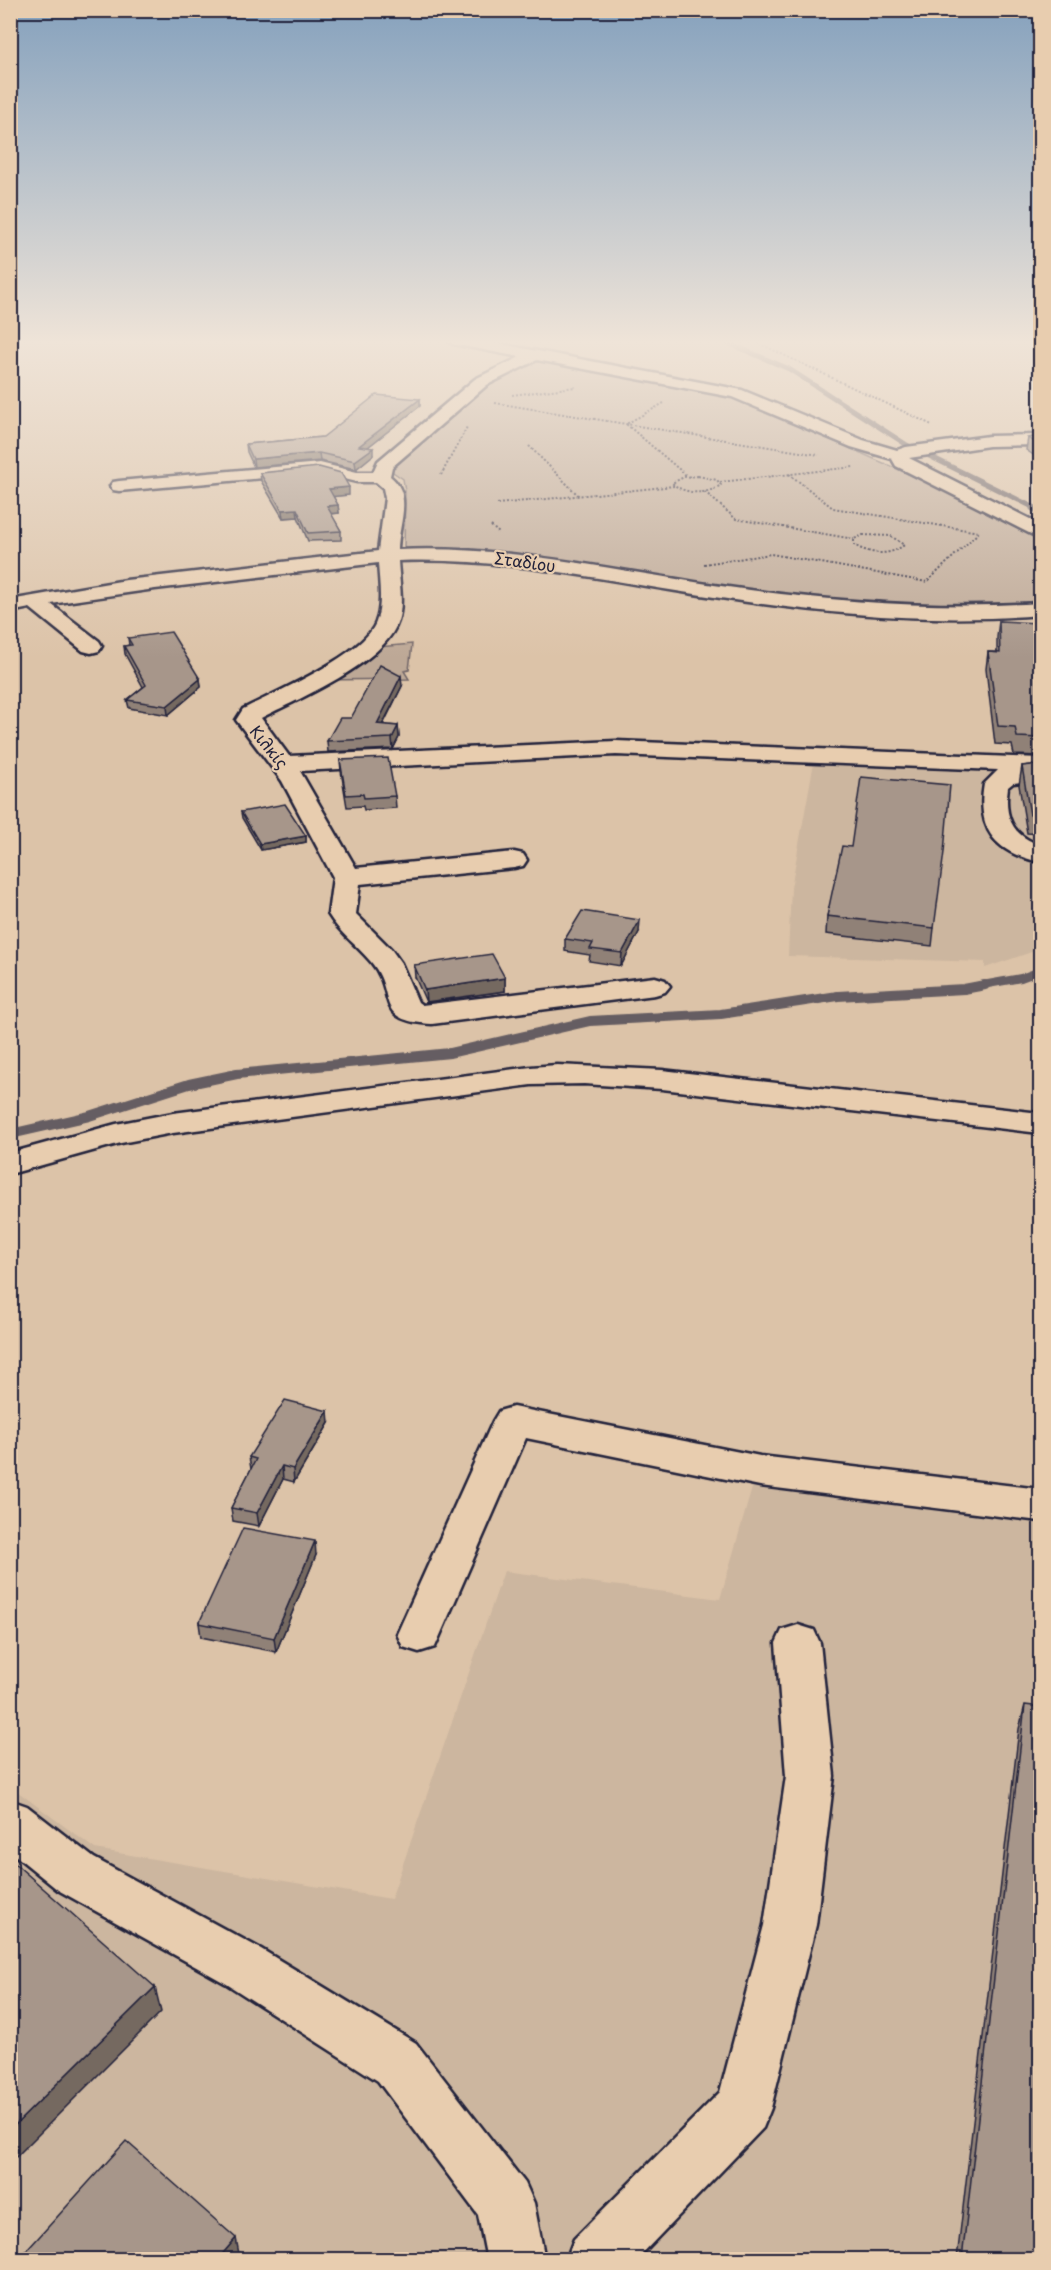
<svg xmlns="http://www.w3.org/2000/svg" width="1051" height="2270" font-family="'Playpen Sans',sans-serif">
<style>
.built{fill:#ccb69f}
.green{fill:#bda896;stroke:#706568;stroke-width:1.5}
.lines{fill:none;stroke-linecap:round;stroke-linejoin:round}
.stream-far3{stroke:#655d62;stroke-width:5}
.stream-far2{stroke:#655d62;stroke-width:7}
.stream-far1{stroke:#655d62;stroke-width:8}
.stream{stroke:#655d62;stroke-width:10}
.minor-casing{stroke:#22223b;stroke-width:5}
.path{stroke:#22223b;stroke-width:2;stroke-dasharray:2 2;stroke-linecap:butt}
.minor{fill:#e8cdaf;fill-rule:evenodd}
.wall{fill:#908177;stroke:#22223b;stroke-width:1.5}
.shaded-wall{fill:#756961;stroke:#22223b;stroke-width:1.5}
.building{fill:#a7968a;stroke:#22223b;stroke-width:1.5}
.labels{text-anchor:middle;stroke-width:4.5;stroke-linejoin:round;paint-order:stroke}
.far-street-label{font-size:16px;fill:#22223b;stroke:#e8cdaf}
</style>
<rect width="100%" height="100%" fill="#dcc3a8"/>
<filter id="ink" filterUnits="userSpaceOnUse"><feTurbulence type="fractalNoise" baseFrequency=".0167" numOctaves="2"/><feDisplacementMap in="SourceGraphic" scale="12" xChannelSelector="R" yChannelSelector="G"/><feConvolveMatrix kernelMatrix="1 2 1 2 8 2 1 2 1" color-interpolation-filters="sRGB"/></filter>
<g filter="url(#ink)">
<!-- built -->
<path class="built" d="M814 762 1040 772V949L985 968V962L788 956 791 888Z
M754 1481 1040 1516V2259H11L10 1786 95 1849 391 1899 504 1571 720 1599Z"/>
<!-- green -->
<path class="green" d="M539 360 735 398 936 486 1040 540V601L960 606 811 599 709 586 510 553 404 549 405 491 403 479 390 470 492 382Z
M412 644 409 670 404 671 409 679 323 680 378 647Z"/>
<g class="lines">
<!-- stream-far3 -->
<path class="stream-far3" d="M721 340 789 369 907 445 1037 509"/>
<!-- stream-far2 -->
<path class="stream-far2" d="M1033 508 1040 511"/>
<!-- stream-far1 -->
<path class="stream-far1" d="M977 986 1021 978 1040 971"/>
<!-- stream -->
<path class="stream" d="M10 1134 89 1116 189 1084 237 1074 450 1053 590 1021 721 1014 838 996 964 989 985 985"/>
<defs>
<path id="minor" d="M446 340H480L742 390 863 440 897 450 906 447 989 436 1040 435V445L989 446 909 458 1040 524V537L1033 535 896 466 892 459 851 447 732 397 537 360 487 385 392 467 390 476C414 495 398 524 398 550 505 545 608 569 714 585 822 601 931 610 1040 603V615C932 624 822 614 714 597 608 581 505 557 398 561 399 581 404 603 398 621 385 663 298 699 261 718L289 756 616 741 1040 758V780L1013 783 1008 787C1004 816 1011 835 1040 845V862C996 853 976 830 984 784L998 770 616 755 300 771 356 868 514 852 523 854 527 860 523 866 514 868 360 884 356 914 391 949 401 963 418 1002 422 1005 655 977 665 980 670 986 665 992 655 995 432 1024C371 1021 398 994 371 962 357 945 340 934 328 914L333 877 282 781 236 720 243 709C274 693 364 655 376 622 383 604 379 581 378 563L155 589 51 604 99 641 102 646 99 651 91 653 83 651 30 608 10 612V600L126 580 378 551 385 498 383 488 376 482H357L320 473 119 491 113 490 110 486 113 482 119 481 320 463 357 472H373L378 461 475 379 520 357 453 344Z
M557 1065 662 1070 1040 1113V1133L662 1089 584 1084 531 1085 173 1133 121 1143 10 1174V1153L116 1124 173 1113 531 1067Z
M513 1407 760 1456 1040 1489V1521L760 1486 526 1438 435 1647 419 1652 403 1647 397 1634 493 1421 499 1411Z
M798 1625 814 1630 820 1643 834 1776 816 1925 771 2108 763 2128 636 2260H566L574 2239 720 2092 764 1925 786 1776 776 1643 782 1630Z
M10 1800 27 1806 94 1858 261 1949 416 2043 525 2183 534 2203 545 2260H487L478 2215 378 2081 225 1983 58 1890 10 1851Z"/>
</defs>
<!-- minor casing -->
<use href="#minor" class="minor-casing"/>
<!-- path -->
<path class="path" d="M752 340 932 425
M512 395 576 387
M495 403 819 455
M664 403 626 424 687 476
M529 446 579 496
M441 475 467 427
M698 476 717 480 721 485C707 495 685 495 672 483L684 477Z
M720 482 854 467
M705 492 736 519 854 539
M497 504 674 486
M491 526 499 533
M863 535 891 536 904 545C889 557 869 554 854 545V539Z
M704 564 771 554 927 582 979 532 833 508 789 474"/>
<!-- minor -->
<use href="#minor" class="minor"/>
</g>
<!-- wall -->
<path class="wall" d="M420 399V406L368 447 373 455 356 469 320 461 254 467 247 452 246 444 323 437Z
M1041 436V460L1026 450 1028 438Z
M260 473 349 495 333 496 338 505 339 513 331 514 341 531V540L308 541 298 517 283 518 261 481Z
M999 621 1041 632V756L1014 755 1012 745 995 744 986 669 988 652H997V637Z
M128 638 200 679 201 687 168 715 129 708 127 700 143 687 125 654 124 646 129 645Z
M402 686 383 725 398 726 399 737 393 749 328 752 327 741 351 718Z
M340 760 395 796 396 808 364 810 363 806 347 807 341 771Z
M1041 764V834L1027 833 1019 785 1022 766Z
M241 812 306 836V842L261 850 242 818Z
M851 847 934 928 932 946 826 934 827 916Z
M639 932 621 966 589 961 590 955 565 951V939Z
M414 965 505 978V991L426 1002 415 977Z
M329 1423 294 1482 283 1479 259 1526 233 1521 231 1508 251 1469 249 1457Z
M316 1555 276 1652 201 1637 199 1623Z
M1025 1705 1041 2259H957L1019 1729Z"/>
<!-- shaded-wall -->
<path class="shaded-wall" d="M420 399V406L359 454V446Z
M373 448V455L356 469 355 461Z
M319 453 320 461 254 467 253 459Z
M349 487V495L329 497V489Z
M338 505 339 513 327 514V506Z
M297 509 298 517 283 518 282 510Z
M401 676 402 686 377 735V724Z
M200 679 201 687 168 715 167 706Z
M398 726 399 737 393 749 392 738Z
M306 836V842L261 850 260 844Z
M640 920 639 932 621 966 622 953Z
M505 978V991L426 1002 425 990Z
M328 1411 329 1423 294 1482 293 1469Z
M282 1466 283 1479 259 1526 257 1513Z
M315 1541 316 1555 276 1652 274 1638Z
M155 1987 161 2012 10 2163V2130Z
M236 2238 240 2259H218Z"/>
<!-- building -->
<path class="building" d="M376 395 420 399 359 446 373 448 355 461 319 453 253 459 246 444 323 437Z
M1041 436V446L1028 438Z
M319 467 341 473 349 487 329 489 338 505 327 506 341 531 308 533 297 509 282 510 260 473Z
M999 621 1038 623 1039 631 1041 632V697H1037L1041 711V738L1017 737 1015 727 998 726 988 652 1000 653Z
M171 632 200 679 167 706 127 700 146 685 124 646 132 645 128 638Z
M380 665 401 676 377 724 398 726 392 738 327 741 340 718H351Z
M388 758 395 796 364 798 363 794 346 795 340 760Z
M1041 764V815H1030L1022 766Z
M861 777 950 785 944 852 934 928 827 916 842 846 851 847Z
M285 804 306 836 260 844 241 812Z
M582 911 640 920 622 953 590 949 593 943 565 939Z
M492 954 505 978 425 990 414 965Z
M285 1400 328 1411 293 1469 282 1466 257 1513 231 1508 256 1459 249 1457Z
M243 1528 315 1541 274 1638 199 1623Z
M1025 1705 1041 1707V2259H962Z
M10 1859 155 1987 10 2130Z
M126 2141 236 2238 218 2259H19Z"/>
</g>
<!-- sky -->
<linearGradient id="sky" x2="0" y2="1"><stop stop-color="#85a1bd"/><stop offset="0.52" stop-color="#efe4d8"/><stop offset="1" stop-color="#efe4d8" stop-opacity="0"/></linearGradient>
<rect width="1051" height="658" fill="url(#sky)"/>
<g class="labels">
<!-- far-street labels -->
<g class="far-street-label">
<text transform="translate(525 562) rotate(8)" y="6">Σταδίου</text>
<text transform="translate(269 747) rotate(51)" y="6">Κιλκίς</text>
</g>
</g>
<!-- margin -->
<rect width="1051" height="2270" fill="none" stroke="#e8cdaf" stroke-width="36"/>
<rect x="18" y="18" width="1015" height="2234" fill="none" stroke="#22223b" stroke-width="2" filter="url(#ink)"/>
</svg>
